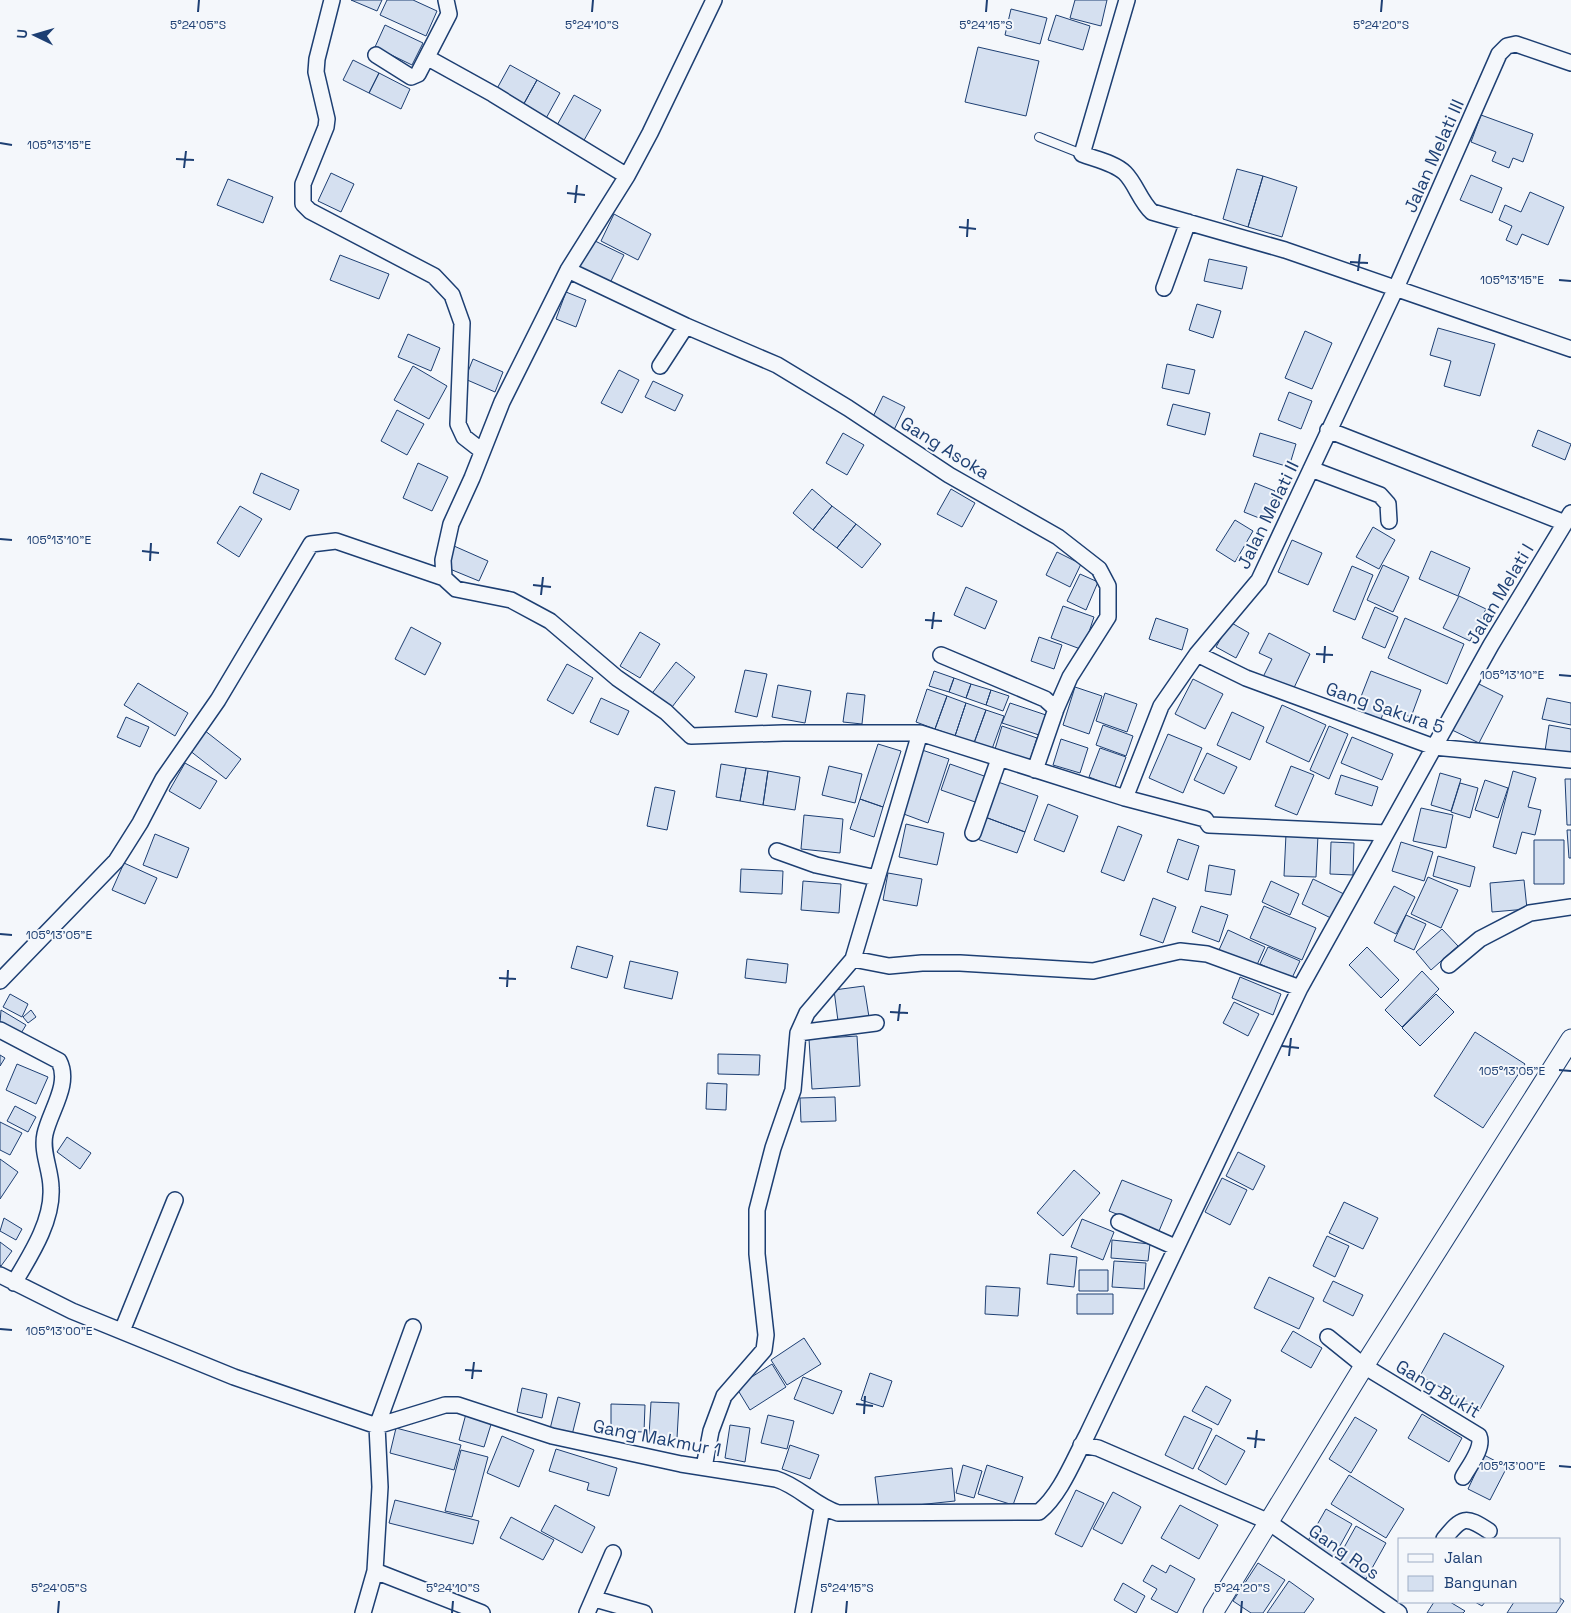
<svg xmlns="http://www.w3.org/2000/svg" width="1571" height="1613" font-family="'Space Grotesk',sans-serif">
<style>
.building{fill:#d5e0f0;stroke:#1d3f73}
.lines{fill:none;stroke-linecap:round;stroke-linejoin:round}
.service-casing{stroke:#1d3f73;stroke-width:10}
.minor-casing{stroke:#1d3f73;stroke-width:18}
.tertiary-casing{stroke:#1d3f73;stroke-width:21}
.service{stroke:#f4f7fb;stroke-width:8}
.minor{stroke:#f4f7fb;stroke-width:15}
.tertiary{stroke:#f4f7fb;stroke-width:19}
.ticks{fill:none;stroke:#1d3f73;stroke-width:2}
.labels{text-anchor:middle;stroke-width:4;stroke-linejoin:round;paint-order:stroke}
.street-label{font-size:18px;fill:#1d3f73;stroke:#f4f7fb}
.ticks-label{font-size:12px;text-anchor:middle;fill:#1d3f73;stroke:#f4f7fb;stroke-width:4;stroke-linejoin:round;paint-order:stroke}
</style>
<rect width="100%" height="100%" fill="#f4f7fb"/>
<!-- building -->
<path class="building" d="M351 0H382L377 11Z
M387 0H413L437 11 426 36 380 15Z
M1075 0H1107L1101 26 1070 18Z
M1011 9 1047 18 1040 44 1005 35Z
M1056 15 1090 26 1083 50 1048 40Z
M385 25 423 43 412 65 375 47Z
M978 47 1039 61 1026 116 965 102Z
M353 60 379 73 369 93 343 80Z
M510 65 537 80 521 109 494 94Z
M379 73 410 89 401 109 369 93Z
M537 80 560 93 544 122 521 109Z
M574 95 601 110 583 142 556 127Z
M1481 115 1533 134 1523 162 1513 158 1509 168 1492 161 1496 152 1471 142Z
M1237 169 1263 176 1248 227 1223 219Z
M331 173 354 184 341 212 318 201Z
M1471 175 1502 188 1492 213 1460 200Z
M1263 176 1297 187 1282 237 1248 227Z
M228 179 273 197 263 223 217 205Z
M1530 192 1564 207 1548 245 1522 234 1517 245 1506 240 1512 226 1499 220 1505 205 1521 212Z
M614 214 651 234 638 260 601 241Z
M593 240 624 255 609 285 579 268Z
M340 255 389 274 379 299 330 280Z
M1209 259 1247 267 1242 289 1204 281Z
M566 292 586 300 576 327 556 319Z
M1197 304 1221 311 1213 338 1189 330Z
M1438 328 1495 344 1480 396 1444 386 1451 361 1430 355Z
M1305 331 1332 343 1312 389 1285 378Z
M408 334 440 348 431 371 398 357Z
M473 359 503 372 495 392 465 379Z
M1167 364 1195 370 1189 394 1162 388Z
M413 366 447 386 429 419 394 400Z
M619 370 639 380 622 413 601 403Z
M653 381 683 395 675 411 645 397Z
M1289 392 1312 401 1301 429 1278 420Z
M883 396 905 407 892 434 870 423Z
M1173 404 1210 413 1205 435 1167 425Z
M397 410 424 424 407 455 381 441Z
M1538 430 1571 444 1565 460 1532 446Z
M843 433 864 445 847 475 826 463Z
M1260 433 1296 444 1289 467 1253 456Z
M418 463 448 477 432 511 403 498Z
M261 473 299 490 290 510 253 493Z
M1255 483 1275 491 1264 520 1244 512Z
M812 489 832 506 813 530 793 513Z
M951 489 975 503 962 527 937 514Z
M240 506 262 519 239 557 217 543Z
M832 506 856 524 837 548 813 530Z
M1235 520 1253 531 1235 562 1216 550Z
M856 524 881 544 862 568 837 548Z
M1373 527 1395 540 1379 569 1356 557Z
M1292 540 1322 553 1308 585 1278 572Z
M454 546 488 561 479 581 445 567Z
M1431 551 1470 568 1458 596 1419 579Z
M1057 552 1081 564 1070 587 1046 575Z
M1383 565 1409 577 1393 612 1367 600Z
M1352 566 1373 575 1355 620 1333 611Z
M1080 574 1098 582 1086 610 1067 601Z
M966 587 997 601 985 629 954 615Z
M1459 596 1486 609 1470 641 1443 628Z
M1063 606 1094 617 1083 650 1051 638Z
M1375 607 1398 617 1385 648 1362 638Z
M1156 618 1188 629 1182 650 1149 639Z
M1405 618 1464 644 1447 684 1388 658Z
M1230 622 1249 633 1236 658 1216 647Z
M411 627 441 643 425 675 395 659Z
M640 632 660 644 640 678 620 666Z
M1269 633 1310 654 1292 692 1263 677 1272 659 1259 653Z
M1039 637 1062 645 1054 669 1031 661Z
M676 662 695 677 669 711 650 696Z
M567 664 593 678 573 714 547 700Z
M745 670 767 674 757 717 735 712Z
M934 671 954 678 949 692 929 686Z
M1371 671 1421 690 1411 717 1385 708 1380 722 1355 712Z
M954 678 971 684 966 698 949 692Z
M1193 679 1223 694 1205 729 1175 714Z
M1475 682 1503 696 1479 743 1450 729Z
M138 683 188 713 175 736 124 705Z
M971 684 991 690 986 705 966 698Z
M778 685 811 691 805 723 772 717Z
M1075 687 1102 696 1089 734 1063 725Z
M927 689 947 696 935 729 916 722Z
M991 690 1009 696 1003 711 986 705Z
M847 693 865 695 862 724 843 722Z
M1105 693 1137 704 1127 732 1096 721Z
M947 696 966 703 955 736 935 729Z
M601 698 629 711 618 735 590 722Z
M1547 698 1571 703V725L1542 719Z
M966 703 986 710 974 743 955 736Z
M1010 703 1046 715 1039 735 1002 723Z
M1282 705 1326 725 1309 762 1266 742Z
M986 710 1004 716 992 749 974 743Z
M1232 712 1264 727 1250 760 1217 745Z
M126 717 149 727 140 747 117 737Z
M1103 725 1133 736 1126 756 1096 745Z
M1549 725 1571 729V756L1545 751Z
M1002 726 1037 738 1030 760 995 749Z
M1329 726 1348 734 1329 779 1310 770Z
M204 730 241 759 226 779 189 750Z
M1168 734 1202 748 1183 793 1149 778Z
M1352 737 1393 754 1382 780 1341 763Z
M1061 739 1088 748 1080 773 1053 765Z
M878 744 901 751 883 807 860 799Z
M1100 748 1126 757 1115 787 1089 777Z
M922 750 949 759 928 823 901 813Z
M1207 753 1237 767 1224 794 1194 780Z
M185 763 217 781 200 809 169 791Z
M721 764 746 768 740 801 716 797Z
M950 764 987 777 978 803 941 790Z
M829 766 862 774 855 803 822 795Z
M1291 766 1314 775 1297 815 1275 806Z
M746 768 768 771 763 805 740 801Z
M768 771 800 777 795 810 763 805Z
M1513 771 1536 778 1528 807 1541 810 1535 835 1522 832 1516 854 1493 847Z
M1440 773 1461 779 1451 811 1431 805Z
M1341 775 1378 787 1372 806 1335 794Z
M1565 779H1571V825H1567Z
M1485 780 1508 788 1498 818 1475 810Z
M998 782 1038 796 1025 832 985 817Z
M1460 783 1478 788 1470 818 1451 812Z
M655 787 675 791 667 830 647 826Z
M860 799 883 807 874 837 850 829Z
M1048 804 1078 816 1064 852 1034 840Z
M1421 808 1453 815 1446 848 1413 841Z
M804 815 843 819 840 853 801 849Z
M985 817 1025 832 1017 853 977 839Z
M906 824 944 833 937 865 899 857Z
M1118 826 1142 835 1124 881 1101 872Z
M1567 830H1571V858H1569Z
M155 834 189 848 177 878 143 865Z
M1286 834 1318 835 1316 877 1284 876Z
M1178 839 1199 846 1188 880 1167 872Z
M1534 840H1564V884H1534Z
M1331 842 1354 843 1353 875 1330 874Z
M1401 842 1433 852 1424 881 1392 871Z
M1438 856 1475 867 1470 887 1433 876Z
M124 863 157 878 145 904 112 890Z
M1209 865 1235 870 1231 895 1205 891Z
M741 869 783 871 782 894 740 892Z
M888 873 922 879 917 906 883 900Z
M1428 877 1458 890 1441 928 1411 914Z
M1313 879 1346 895 1335 920 1302 904Z
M1524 880 1527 909 1492 912 1490 883Z
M803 881 841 884 839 913 801 910Z
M1271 881 1299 894 1290 915 1262 902Z
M1394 886 1415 897 1396 934 1374 923Z
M1153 898 1176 907 1163 943 1140 935Z
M1201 906 1228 915 1219 942 1192 932Z
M1264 906 1316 928 1302 960 1250 938Z
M1406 915 1426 924 1414 950 1394 941Z
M1442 929 1458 946 1431 970 1416 952Z
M1228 930 1265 947 1256 967 1219 950Z
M577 946 613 956 607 978 571 968Z
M1268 947 1300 961 1292 978 1260 964Z
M1367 947 1399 980 1381 998 1349 965Z
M747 959 788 964 786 983 745 978Z
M630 961 678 972 672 999 624 988Z
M1422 971 1439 989 1402 1027 1385 1010Z
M1240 977 1281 994 1273 1015 1232 998Z
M864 986 869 1017 838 1021 834 990Z
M10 994 28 1004 22 1017 3 1007Z
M1436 994 1454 1012 1420 1046 1402 1028Z
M1234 1002 1259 1014 1248 1036 1223 1023Z
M1 1010 26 1025 20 1035 0 1023Z
M31 1010 36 1017 28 1023 23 1017Z
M1475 1032 1525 1064 1483 1128 1434 1096Z
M857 1036 860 1086 812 1089 809 1039Z
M718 1054 760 1055 759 1075 718 1074Z
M0 1055 5 1058 0 1066Z
M17 1064 48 1077 36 1104 6 1090Z
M707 1083 727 1084 726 1110 706 1109Z
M835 1097 836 1121 801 1122 800 1098Z
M15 1106 36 1117 28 1132 7 1121Z
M0 1122 22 1133 10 1155 0 1150Z
M67 1137 91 1153 80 1169 57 1152Z
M1238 1152 1265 1166 1253 1190 1226 1176Z
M0 1159 18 1172 0 1199Z
M1074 1170 1100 1193 1063 1236 1037 1213Z
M1222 1178 1247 1190 1230 1225 1205 1212Z
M1122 1180 1172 1200 1159 1231 1109 1211Z
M1344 1202 1378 1218 1363 1249 1329 1233Z
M4 1218 22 1229 16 1240 0 1231Z
M1082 1219 1114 1232 1103 1260 1071 1247Z
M1327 1236 1349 1246 1335 1277 1313 1266Z
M1112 1240 1150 1244 1148 1261 1111 1258Z
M0 1242 12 1251 1 1266 0 1265Z
M1050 1254 1077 1257 1074 1287 1047 1284Z
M1114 1261 1146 1263 1144 1289 1112 1287Z
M1079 1270H1108V1291H1079Z
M1269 1277 1314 1298 1299 1329 1254 1308Z
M1333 1281 1363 1295 1353 1316 1323 1301Z
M986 1286 1020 1288 1018 1316 985 1314Z
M1077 1294H1113V1314H1077Z
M1293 1331 1322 1348 1311 1368 1281 1351Z
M1444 1333 1504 1366 1480 1409 1420 1376Z
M804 1338 821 1364 787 1385 771 1360Z
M772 1364 786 1387 750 1410 736 1387Z
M870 1373 892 1381 883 1407 861 1400Z
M803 1377 842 1391 833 1414 794 1399Z
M1206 1386 1231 1400 1218 1425 1192 1411Z
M522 1388 547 1394 542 1418 517 1412Z
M558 1397 580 1403 572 1435 550 1429Z
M651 1402 679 1403 677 1438 649 1436Z
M611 1404 645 1405 644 1432 611 1431Z
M467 1410 493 1418 484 1447 459 1440Z
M1422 1414 1462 1438 1449 1462 1408 1438Z
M768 1415 794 1421 787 1449 761 1443Z
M1184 1416 1212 1429 1193 1469 1165 1455Z
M1355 1417 1377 1430 1351 1473 1329 1459Z
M730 1425 750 1428 745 1462 725 1458Z
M396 1428 461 1445 454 1470 390 1453Z
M1216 1435 1245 1451 1226 1485 1198 1469Z
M502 1436 534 1450 519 1487 487 1473Z
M790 1445 819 1455 810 1479 782 1469Z
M556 1449 617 1468 609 1496 587 1490 589 1483 549 1471Z
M461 1450 488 1457 472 1517 445 1511Z
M1484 1455 1507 1467 1490 1500 1468 1489Z
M963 1465 982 1471 974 1498 956 1493Z
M987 1465 1023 1477 1013 1505 978 1494Z
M952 1468 955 1501 879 1509 875 1477Z
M1349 1475 1404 1509 1386 1538 1331 1504Z
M1076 1490 1104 1503 1082 1547 1055 1534Z
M1113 1492 1141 1507 1122 1544 1093 1529Z
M395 1500 479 1521 473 1544 389 1523Z
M555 1505 595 1527 582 1553 541 1531Z
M1180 1505 1218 1525 1199 1559 1161 1538Z
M1326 1509 1352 1524 1331 1562 1305 1546Z
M511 1517 554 1540 543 1560 500 1538Z
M1356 1526 1386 1543 1366 1579 1336 1562Z
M1258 1563 1285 1580 1263 1613H1251L1233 1601Z
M1152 1565 1166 1573 1170 1565 1195 1579 1177 1613 1151 1599 1157 1589 1143 1581Z
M1289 1581 1314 1599 1304 1613H1267Z
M1123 1583 1145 1596 1136 1613 1114 1600Z
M1560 1598 1564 1601 1556 1613H1507L1514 1602H1560Z
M1434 1602H1450L1465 1611 1463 1613H1427Z
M1475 1602H1485L1482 1606Z"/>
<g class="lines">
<defs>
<path id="service" d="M1039 137 1082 154"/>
<path id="minor" d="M332 0 317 59 316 72 327 119 326 127 303 184V204L310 211 434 276 452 295 462 323 458 424 464 437 482 451
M714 0 650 133 627 176 568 270 502 402 472 478 451 524 443 560 444 578 456 589 511 600 550 621 617 678 666 712 691 736 783 733H920L1125 798 1205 819 1209 825 1386 833
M1127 0 1082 154C1095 159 1115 163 1125 173 1136 184 1140 201 1152 212L1285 250 1571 349
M376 55 411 77 418 74 449 14 446 0
M428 58 493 94 627 176
M568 270 686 326 777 365 848 408 949 475 1058 537 1099 569 1108 586V617L1070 677 1056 709 1035 770
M1164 288 1188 222
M660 366 686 326
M1328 430 1565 523
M1311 469 1380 495 1388 504 1389 521
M1197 654 1246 678 1434 747 1571 760
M941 655 1045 699 1056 709
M1125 798 1161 706 1197 654 1259 580 1396 288 1499 54 1507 46 1516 44 1571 63
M973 833 999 759
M777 851 816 865 877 878
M853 959 889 966 922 963H960L1093 971 1180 951 1207 954 1300 988
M1449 965 1480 939 1530 913 1571 907
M0 981 116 861 140 823 163 779 218 700 311 544 336 541 444 578
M0 1030 59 1061C71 1084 50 1111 45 1134 41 1152 51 1170 51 1188 53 1221 30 1256 14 1283
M798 1033 876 1023
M1119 1222 1175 1247
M0 1275 72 1311 234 1377 377 1426 380 1487 375 1571 363 1613
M122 1331 175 1200
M1328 1337 1364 1366 1479 1436C1484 1448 1469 1466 1463 1477
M377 1426 445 1405H458L552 1436 681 1464 776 1479C799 1486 815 1506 838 1513L1039 1512C1061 1494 1074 1459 1087 1435L1300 988 1491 645 1571 513
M377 1426 413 1327
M1081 1445 1098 1448 1267 1521 1399 1613
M704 1467 711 1431 724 1396 764 1350 766 1335 757 1254V1210L773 1148 793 1090 798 1033 807 1013 853 959 920 733
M1444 1539C1462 1517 1465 1515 1489 1531
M375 1571 482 1613
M595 1599 644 1613
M587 1613 613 1553
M803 1613 822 1508"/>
<path id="tertiary" d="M1213 1613 1364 1366 1571 1039"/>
</defs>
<!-- service casing -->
<use href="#service" class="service-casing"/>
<!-- minor casing -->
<use href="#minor" class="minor-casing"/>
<!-- tertiary casing -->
<use href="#tertiary" class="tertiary-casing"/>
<!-- service -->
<use href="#service" class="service"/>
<!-- minor -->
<use href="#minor" class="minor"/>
<!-- tertiary -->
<use href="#tertiary" class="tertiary"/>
</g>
<!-- ticks -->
<path class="ticks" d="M198 12 199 0M592 12 593 0M986 12 987 0M1381 12 1382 0M0 143 12 145M176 159 194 160M184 168 186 151M567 193 585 195M575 203 577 185M959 227 976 229M967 237 968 219M1350 262 1368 263M1358 271 1360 254M1559 280 1571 281M0 539 12 540M142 551 159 553M150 561 151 543M533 585 551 587M541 595 543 577M925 620 942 621M932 629 934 612M1316 654 1333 655M1324 663 1325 646M1559 675 1571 676M0 934 12 935M499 978 516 979M507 987 508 970M890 1012 908 1013M898 1021 900 1004M1282 1046 1299 1048M1289 1056 1291 1038M1559 1070 1571 1071M0 1329 12 1330M465 1370 482 1371M472 1379 474 1362M856 1404 873 1406M864 1414 865 1396M1247 1438 1265 1440M1255 1448 1257 1430M1559 1466 1571 1467M58 1613 59 1601M452 1613 453 1601M846 1613 847 1601M1241 1613 1242 1601"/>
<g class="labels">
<!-- street labels -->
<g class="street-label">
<text transform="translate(1434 156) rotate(-66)" y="6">Jalan Melati III</text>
<text transform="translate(945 448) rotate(32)" y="6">Gang Asoka</text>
<text transform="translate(1268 515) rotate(-64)" y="6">Jalan Melati II</text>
<text transform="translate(1500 594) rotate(-59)" y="6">Jalan Melati I</text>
<text transform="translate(1385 708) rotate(19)" y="6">Gang Sakura 5</text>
<text transform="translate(1438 1389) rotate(31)" y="6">Gang Bukit</text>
<text transform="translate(657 1438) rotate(11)" y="6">Gang Makmur 1</text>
<text transform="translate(1344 1552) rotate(35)" y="6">Gang Ros</text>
</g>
</g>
<g class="ticks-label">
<text x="198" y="29">5°24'05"S</text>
<text x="592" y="29">5°24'10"S</text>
<text x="986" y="29">5°24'15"S</text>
<text x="1381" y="29">5°24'20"S</text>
<text x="59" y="149">105°13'15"E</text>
<text x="1512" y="284">105°13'15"E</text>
<text x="59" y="544">105°13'10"E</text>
<text x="1512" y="679">105°13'10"E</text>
<text x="59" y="939">105°13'05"E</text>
<text x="1512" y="1075">105°13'05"E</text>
<text x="59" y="1335">105°13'00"E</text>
<text x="1512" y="1470">105°13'00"E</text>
<text x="59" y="1592">5°24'05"S</text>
<text x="453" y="1592">5°24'10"S</text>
<text x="847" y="1592">5°24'15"S</text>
<text x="1242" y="1592">5°24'20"S</text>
</g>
<!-- legend -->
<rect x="1398" y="1538" width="162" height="65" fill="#f4f7fb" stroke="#9eadc5"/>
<rect x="1408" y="1554" width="25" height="8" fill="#f4f7fb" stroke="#9eadc5"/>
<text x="1444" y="1563" font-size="15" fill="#1d3f73">Jalan</text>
<rect x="1408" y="1576" width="25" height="15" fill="#d5e0f0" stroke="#9eadc5"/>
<text x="1444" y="1588" font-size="15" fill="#1d3f73">Bangunan</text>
<!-- north arrow -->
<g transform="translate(35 35) rotate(275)" stroke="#f4f7fb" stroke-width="4" paint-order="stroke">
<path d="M0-4L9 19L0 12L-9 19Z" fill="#1d3f73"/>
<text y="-8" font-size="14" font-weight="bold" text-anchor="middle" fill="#1d3f73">U</text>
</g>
</svg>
